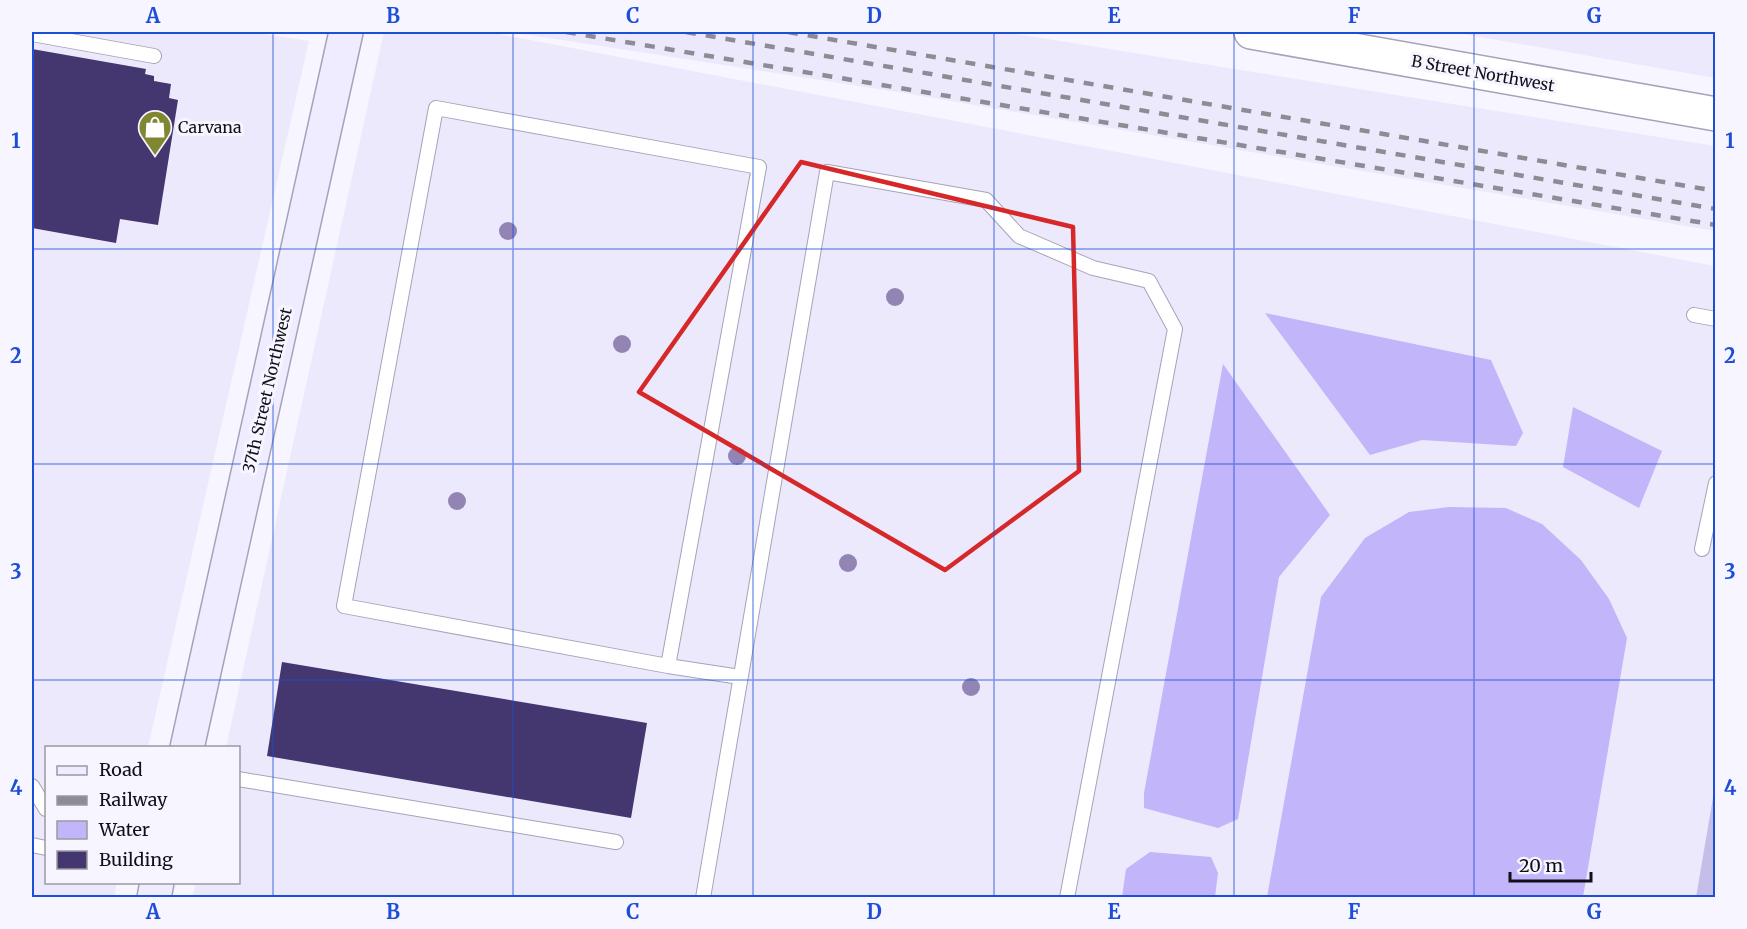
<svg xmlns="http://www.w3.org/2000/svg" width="1747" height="929" font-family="Merriweather,serif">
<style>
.built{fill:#ece9fc}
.green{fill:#c5bee9}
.water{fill:#c2b5f9}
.building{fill:#44366f}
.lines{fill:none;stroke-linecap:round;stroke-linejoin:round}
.service-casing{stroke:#a6a3b9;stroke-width:16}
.tertiary-casing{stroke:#a6a3b9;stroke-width:36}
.secondary-casing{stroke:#a6a3b9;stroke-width:36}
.service{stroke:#fff;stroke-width:14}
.tertiary{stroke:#fff;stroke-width:33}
.secondary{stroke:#f0ecff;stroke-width:33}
.rail{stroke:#8d8c95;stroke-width:4.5;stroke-dasharray:10 10;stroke-linecap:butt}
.tree{fill:#9285b4}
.marked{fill:none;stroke:#d62828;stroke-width:4.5;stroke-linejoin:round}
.grid{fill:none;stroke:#1d4ed8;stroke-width:1.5;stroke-opacity:0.55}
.labels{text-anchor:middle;stroke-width:6;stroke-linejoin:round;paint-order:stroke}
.street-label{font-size:16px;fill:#111018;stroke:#f7f5ff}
.poi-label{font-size:16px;fill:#111018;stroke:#f7f5ff;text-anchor:start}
.neatline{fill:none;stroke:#1d4ed8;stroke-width:2}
.grid-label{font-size:20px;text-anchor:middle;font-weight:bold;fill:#1d4ed8}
</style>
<rect width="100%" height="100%" fill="#f7f5ff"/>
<!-- built -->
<path class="built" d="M32 32H251L309 41 148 747 46 748V882L117 883 114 897H32Z
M384 32H488L1715 266 1716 786 1696 897 192 898 196 883 238 882V748L226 747Z
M510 32H1003L1715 146V231L904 93Z
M1452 32H1715V78Z"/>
<!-- green -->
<path class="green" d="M1715 786V897H1696Z"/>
<!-- water -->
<path class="water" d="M1265 313 1491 360 1523 433 1516 446 1422 440 1370 455Z
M1223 364 1330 515 1279 577 1238 819 1218 828 1144 808V793Z
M1573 407 1662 451 1639 508 1563 467Z
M1449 507 1506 508 1542 524 1581 560 1609 599 1627 638 1583 897H1267L1321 597 1365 538 1409 512Z
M1150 852 1211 857 1218 873 1215 897H1122L1126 869Z"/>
<!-- building -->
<path class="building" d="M32 49 146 69 145 74 154 76V81L171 84 169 98 178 100 158 225 120 219 116 243 32 228Z
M282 662 647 723 631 818 267 756Z"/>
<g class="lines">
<defs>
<path id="service" d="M32 34 154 56
M1694 315 1716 319
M1702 549 1716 483
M668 666 344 606 436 108 759 167 668 666 740 677
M238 779 616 842
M32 786 46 809
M32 845 46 848
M703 898 827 172 986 200 1019 236 1093 268 1149 281 1175 329 1067 898"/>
<path id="tertiary" d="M1251 32 1716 114"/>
<path id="secondary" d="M187 748 346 32
M154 898 157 882"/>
</defs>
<!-- service casing -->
<use href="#service" class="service-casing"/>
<!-- tertiary casing -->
<use href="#tertiary" class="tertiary-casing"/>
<!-- secondary casing -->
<use href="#secondary" class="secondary-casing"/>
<!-- service -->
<use href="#service" class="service"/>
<!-- tertiary -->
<use href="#tertiary" class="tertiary"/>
<!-- secondary -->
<use href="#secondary" class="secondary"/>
<!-- rail -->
<path class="rail" d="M566 32 1716 225
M686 32 1716 209
M788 32 1716 191"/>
</g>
<!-- trees -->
<g class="tree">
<circle cx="508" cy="231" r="9"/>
<circle cx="895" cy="297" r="9"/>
<circle cx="622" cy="344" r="9"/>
<circle cx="737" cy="456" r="9"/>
<circle cx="457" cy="501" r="9"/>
<circle cx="848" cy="563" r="9"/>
<circle cx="971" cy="687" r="9"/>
</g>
<!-- marked area -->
<path class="marked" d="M801 162 1073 227 1079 471 945 570 639 392Z"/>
<!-- grid -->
<path class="grid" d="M273 32V898M513 32V898M753 32V898M994 32V898M1234 32V898M1474 32V898M32 249H1716M32 464H1716M32 680H1716"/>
<!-- icons -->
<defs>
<symbol id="shop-pin" viewBox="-11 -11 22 30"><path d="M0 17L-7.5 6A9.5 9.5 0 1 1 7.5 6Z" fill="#808631" stroke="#f7f5ff"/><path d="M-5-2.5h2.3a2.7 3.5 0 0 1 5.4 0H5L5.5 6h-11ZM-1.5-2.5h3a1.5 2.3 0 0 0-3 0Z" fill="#fff"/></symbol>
</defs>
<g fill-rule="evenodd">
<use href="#shop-pin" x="136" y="108" width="38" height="52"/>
</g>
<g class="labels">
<!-- street labels -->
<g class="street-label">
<text transform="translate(1483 73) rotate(10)" y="6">B Street Northwest</text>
<text transform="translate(267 390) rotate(-77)" y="6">37th Street Northwest</text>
</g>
<!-- poi labels -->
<g class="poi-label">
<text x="178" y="133">Carvana</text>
</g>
</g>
<!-- border -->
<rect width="1747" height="929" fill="none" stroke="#f7f5ff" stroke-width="66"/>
<!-- legend -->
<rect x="45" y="746" width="195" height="138" fill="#f7f5ff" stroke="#9b99a3" stroke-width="1.5"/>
<rect x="57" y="766" width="30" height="9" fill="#f0ecff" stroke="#9b99a3" stroke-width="1.5"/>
<text x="99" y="776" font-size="18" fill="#111018">Road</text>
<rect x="57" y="796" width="30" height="9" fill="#8d8c95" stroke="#9b99a3" stroke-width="1.5"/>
<text x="99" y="806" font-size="18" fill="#111018">Railway</text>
<rect x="57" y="821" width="30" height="18" fill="#c2b5f9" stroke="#9b99a3" stroke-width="1.5"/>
<text x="99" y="836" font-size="18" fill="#111018">Water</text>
<rect x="57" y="851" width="30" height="18" fill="#44366f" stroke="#9b99a3" stroke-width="1.5"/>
<text x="99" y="866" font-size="18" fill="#111018">Building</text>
<!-- scale -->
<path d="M1510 872v9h81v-9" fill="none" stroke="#111018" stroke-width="3"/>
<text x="1519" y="872" font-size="18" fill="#111018" stroke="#f7f5ff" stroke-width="4.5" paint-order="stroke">20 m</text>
<rect x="33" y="33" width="1681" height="863" class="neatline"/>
<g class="grid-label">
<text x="153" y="23">A</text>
<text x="393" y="23">B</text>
<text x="633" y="23">C</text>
<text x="874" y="23">D</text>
<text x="1114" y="23">E</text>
<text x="1354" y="23">F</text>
<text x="1594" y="23">G</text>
<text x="16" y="148">1</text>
<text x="1730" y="148">1</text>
<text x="16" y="363">2</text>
<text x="1730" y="363">2</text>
<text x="16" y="579">3</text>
<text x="1730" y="579">3</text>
<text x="16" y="795">4</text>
<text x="1730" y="795">4</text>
<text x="153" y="919">A</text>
<text x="393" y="919">B</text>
<text x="633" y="919">C</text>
<text x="874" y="919">D</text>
<text x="1114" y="919">E</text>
<text x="1354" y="919">F</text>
<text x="1594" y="919">G</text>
</g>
</svg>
